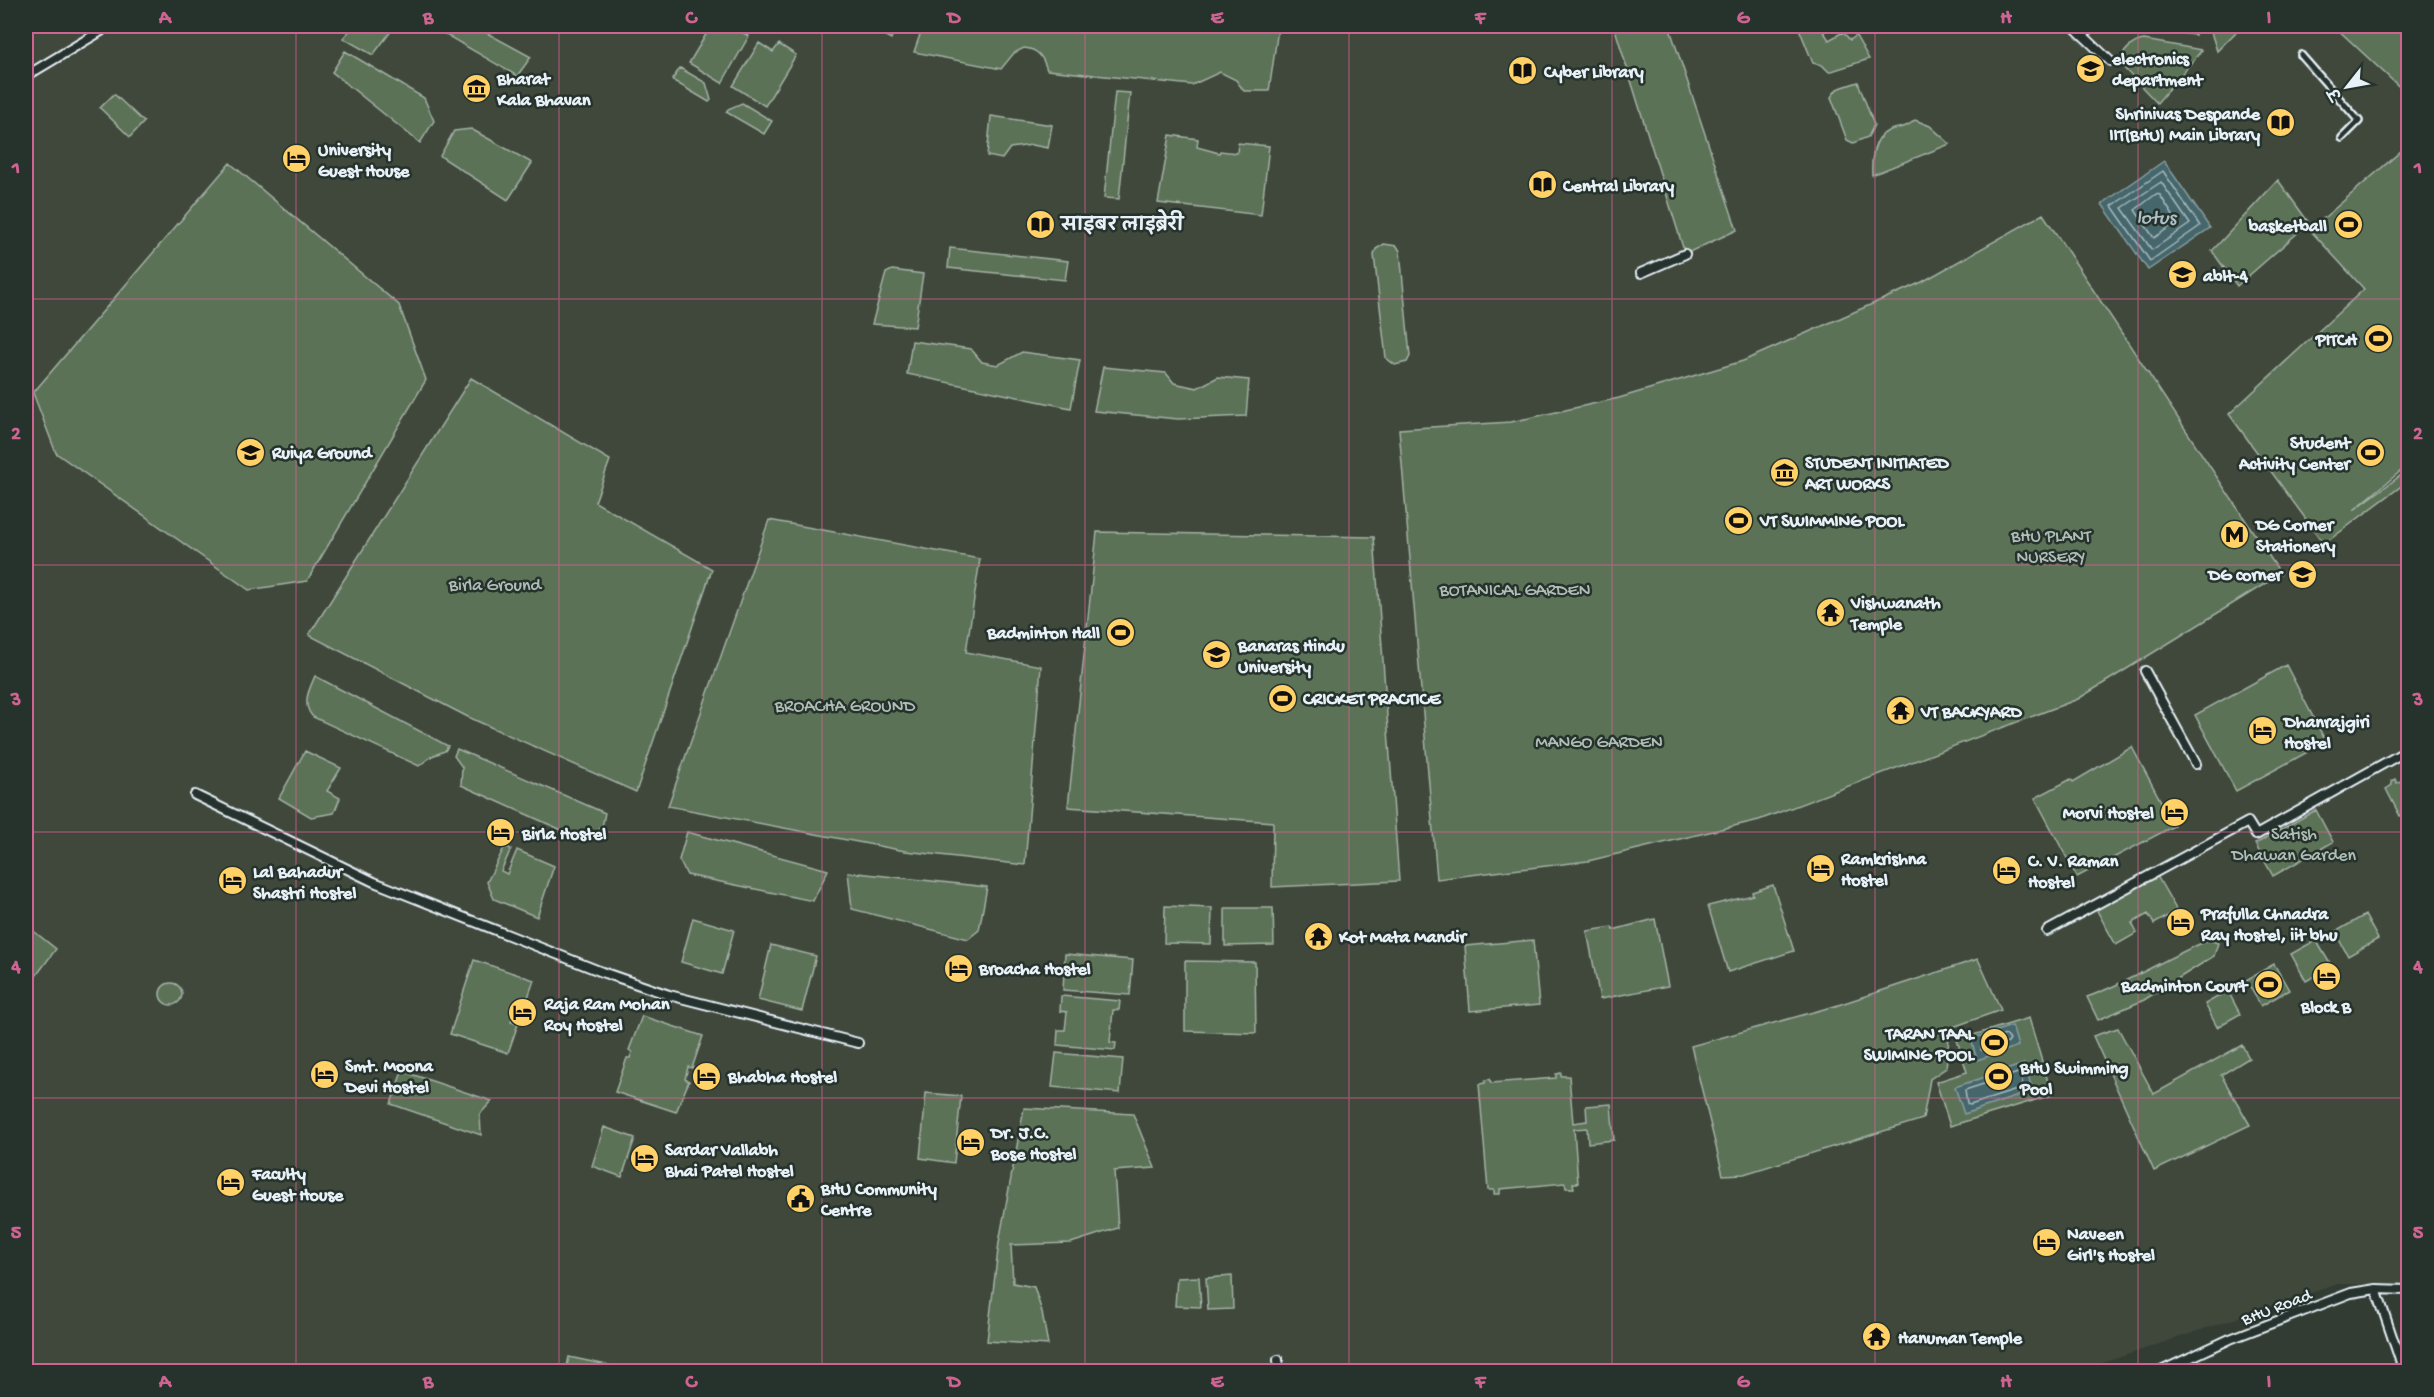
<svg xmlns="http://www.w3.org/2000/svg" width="2434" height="1397" font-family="'Gochi Hand','Playpen Sans Deva',sans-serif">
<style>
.built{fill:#41463a}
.green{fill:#5b7256;stroke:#a2b2a7;stroke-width:1.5}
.water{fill:#45666b;stroke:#869ea3;stroke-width:1.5}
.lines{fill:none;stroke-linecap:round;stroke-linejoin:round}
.shore{stroke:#a7b9c0;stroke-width:1.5}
.pedestrian-casing{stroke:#e8f1f8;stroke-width:10}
.minor-casing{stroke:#e8f1f8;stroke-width:12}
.pedestrian{stroke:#26332d;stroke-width:5}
.minor{stroke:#26332d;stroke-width:8}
.grid{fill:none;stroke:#cf6492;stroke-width:1.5;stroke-opacity:0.55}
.labels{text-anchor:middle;stroke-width:5;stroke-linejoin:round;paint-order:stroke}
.poi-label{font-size:18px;font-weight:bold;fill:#e8f1f8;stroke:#26332d;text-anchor:start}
.park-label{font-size:18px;fill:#b0beb7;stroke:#26332d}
.street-label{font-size:18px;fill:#e8f1f8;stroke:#26332d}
.water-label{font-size:20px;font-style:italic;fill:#afc0c7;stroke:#26332d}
.neatline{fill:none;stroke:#cf6492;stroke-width:2}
.grid-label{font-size:20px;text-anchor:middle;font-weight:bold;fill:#cf6492}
</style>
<rect width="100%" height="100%" fill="#323c33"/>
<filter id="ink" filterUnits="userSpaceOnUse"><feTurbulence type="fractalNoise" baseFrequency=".0167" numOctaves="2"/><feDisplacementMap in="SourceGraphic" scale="12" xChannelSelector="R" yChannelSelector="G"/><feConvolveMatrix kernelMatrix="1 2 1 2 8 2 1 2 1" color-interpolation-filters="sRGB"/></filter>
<g filter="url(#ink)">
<!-- built -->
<path class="built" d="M26 26H2408V1285L2338 1284 2076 1372 26 1371Z"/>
<!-- green -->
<path class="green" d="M354 26H395L373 55 343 38Z
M431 26H474L531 57 517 76Z
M711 26H742L739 31 749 36 722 83 689 63Z
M866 26H896L891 39Z
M923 26H1286L1278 29 1269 91H1244L1236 80 1220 72 1192 85 1047 70C1043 57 1038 49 1024 48L1014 53 1001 69 914 52Z
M1614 26H1669L1737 230 1685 254Z
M1798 26H1820L1829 40 1843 32 1850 40 1856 36 1869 59 1829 72 1822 65 1813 63Z
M2158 26H2193L2195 35 2160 30Z
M2209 26H2242L2217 51Z
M2334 26H2408V95Z
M2144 40 2202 50 2157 103 2120 64C2121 52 2133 41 2144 40Z
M759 43 773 52 779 44 796 55 765 106 733 86Z
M345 51 424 98 434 121 420 143 332 72Z
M680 68 706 83 711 100 709 102 672 80Z
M1858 82 1874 125 1868 137 1853 143 1847 140 1831 97 1837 89Z
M1115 92 1130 93 1119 199 1104 198Z
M114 94 144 122 130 137 100 108Z
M742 103 772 121 764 134 726 112 728 109Z
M991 116 1052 125 1048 148 1032 145 1010 148 1002 159 987 156Z
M1915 120 1930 126 1950 144 1872 175C1871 160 1873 138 1888 131 1899 126 1904 130 1915 120Z
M471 129 532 163 508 200 440 156 454 131Z
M1170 135 1198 139 1197 147 1219 153 1220 151 1237 153 1238 143 1269 146 1261 215 1158 203Z
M2408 145V465L2354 510 2408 470V481L2324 544 2229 414 2364 289 2310 230Z
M230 163 399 305 426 380 307 581 249 590 56 453 33 393Z
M2278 180 2309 223 2237 286 2212 251Z
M2043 214 2281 574 2078 699 1759 820 1588 861 1437 879 1399 429 1511 422 1619 398 1743 361 1922 282Z
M1384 244 1397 246 1400 251 1410 356 1407 362 1395 365 1386 358 1374 255 1376 249Z
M950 248 1068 261 1065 280 948 268Z
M892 270 923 274 915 327 872 324 886 273Z
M912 341 971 349 982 362 998 365 1022 352 1080 360 1071 408 907 374Z
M1103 367 1166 373 1174 383 1197 388 1218 377 1249 380 1246 416 1178 419 1094 411Z
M471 378 610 460 595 502 712 569 636 792 468 717 309 635Z
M769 520 980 559 966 652 1041 666 1025 865 905 851 668 806Z
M1097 532 1374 537 1399 881 1272 887 1273 822 1068 807Z
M2286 665 2326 742 2236 791 2195 715Z
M315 676 448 746 445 751 432 756 419 766 313 717C301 704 309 690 315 676Z
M2132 747 2174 826 2077 877 2035 798 2071 779 2073 782Z
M457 749 605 813 602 827 586 841 461 785 462 767 454 756Z
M305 751 341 768 327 791 340 798 334 813 311 817 279 798Z
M2395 779 2397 783 2404 779 2408 787V815L2407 813 2400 816 2386 789 2392 785 2391 781Z
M2316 810 2333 842 2273 876 2255 844Z
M687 832 828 870 813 901 687 875 679 860Z
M505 846 511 849 501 871 507 874 517 850 554 866 537 917 494 899 487 882Z
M848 872 987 887 979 930 968 939 852 909Z
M2156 874 2177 911 2154 924 2148 914 2132 923 2137 933 2116 945 2095 907Z
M1773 885 1794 951 1728 972 1708 906 1753 895 1752 892Z
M1165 906 1212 908 1211 944 1164 943Z
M1225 908H1273L1274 945 1225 946Z
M2365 915 2378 939 2348 956 2335 932Z
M693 918 734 930 722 974 681 962Z
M1655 919 1668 986 1600 999 1587 931 1612 927 1613 930Z
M26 925 56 949 30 984 26 980Z
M1533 940 1539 1005 1470 1011 1465 946Z
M2209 940 2218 943 2214 956 2144 1000 2098 1020 2087 997C2130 982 2167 957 2209 940Z
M2316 940 2332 967 2306 981 2291 954Z
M771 945 816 956 802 1011 758 1000Z
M1065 954 1133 960 1130 995 1063 990Z
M1978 959 2001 1010 1950 1028 1946 1068 1930 1079 1923 1119 1744 1174 1723 1175 1691 1046 1835 1006Z
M474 960 534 980 524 1009 516 1006 511 1022 518 1024 508 1053 450 1034Z
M1185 961 1255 962 1256 1033 1185 1031Z
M2274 964 2289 990 2261 1006 2246 980Z
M160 994a11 11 0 1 1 22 0a11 11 0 1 1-22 0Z
M2228 991 2240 1014 2217 1027 2205 1004Z
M1061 996 1120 1001 1119 1010H1113L1110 1042 1116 1043 1115 1050 1057 1045 1058 1030H1065L1067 1012 1060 1011Z
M642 1016 703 1036 692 1068 688 1067 685 1079 689 1081 676 1112 615 1092 627 1058H630L632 1052 629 1050Z
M2029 1018 2052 1095 1950 1126 1936 1082 1967 1072 1957 1040Z
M2118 1028 2154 1094 2242 1045 2249 1058 2221 1075 2250 1125 2154 1171 2093 1036Z
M1056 1053 1123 1059 1120 1093 1052 1087Z
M402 1071 492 1101 480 1114 481 1135 391 1104Z
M1561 1073V1076H1569L1573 1123 1587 1121 1586 1106 1611 1104 1614 1140 1588 1143 1587 1128 1574 1129 1578 1183H1573L1574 1188H1566L1565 1183 1500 1189V1194H1494V1190H1488L1479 1084 1485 1083V1080L1490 1079 1491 1083 1556 1078V1074Z
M926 1093 961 1096 954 1163 920 1158Z
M1024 1108 1133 1114 1155 1168 1114 1171 1118 1228 1071 1243 1011 1245 1013 1283 1034 1287 1042 1312 1048 1345 987 1341 999 1242Z
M604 1127 635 1138 622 1177 592 1166Z
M1232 1276 1233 1309 1208 1310 1206 1278Z
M1199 1277 1201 1307 1175 1306 1177 1278Z
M569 1357 612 1366 611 1371H566Z"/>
<!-- water -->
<path class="water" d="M2164 161 2210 228 2148 270 2102 204Z
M2012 1026 2018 1046 1977 1060 1971 1039Z
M2024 1064 2033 1091 1964 1114 1955 1087Z"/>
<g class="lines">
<!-- shore -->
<path class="shore" d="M2163 171 2200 226 2150 261 2112 206Z
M2161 182 2190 224 2152 250 2122 208Z
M2156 194 2160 195 2177 222 2154 238 2135 210Z
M2006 1035 2010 1040 2008 1043 1984 1051 1981 1050V1043Z
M2018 1073 2021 1075 2023 1088 1970 1105 1967 1104 1965 1090Z"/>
<defs>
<path id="pedestrian" d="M2301 55 2359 121 2342 138"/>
<path id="minor" d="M2073 26 2110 61
M26 76 101 31
M1641 273 1685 254
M2145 671 2196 764
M195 795 374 882 602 972 669 995 858 1043
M2047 931 2248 822 2256 835 2408 750
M2376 1289 2404 1372
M1278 1360 1279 1372
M2159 1372 2230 1339 2351 1293 2376 1289 2408 1290"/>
</defs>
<!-- pedestrian casing -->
<use href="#pedestrian" class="pedestrian-casing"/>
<!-- minor casing -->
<use href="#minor" class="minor-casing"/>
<!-- pedestrian -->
<use href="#pedestrian" class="pedestrian"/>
<!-- minor -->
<use href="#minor" class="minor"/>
</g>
</g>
<!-- grid -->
<path class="grid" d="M296 26V1372M559 26V1372M822 26V1372M1085 26V1372M1349 26V1372M1612 26V1372M1875 26V1372M2138 26V1372M26 299H2408M26 565H2408M26 832H2408M26 1098H2408"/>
<!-- icons -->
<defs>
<symbol id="university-disc" viewBox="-11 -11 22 22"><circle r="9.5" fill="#ffd166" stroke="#26332d"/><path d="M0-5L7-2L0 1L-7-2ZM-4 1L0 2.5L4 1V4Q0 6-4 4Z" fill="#111"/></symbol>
<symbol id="library-disc" viewBox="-11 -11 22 22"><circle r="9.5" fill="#ffd166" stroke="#26332d"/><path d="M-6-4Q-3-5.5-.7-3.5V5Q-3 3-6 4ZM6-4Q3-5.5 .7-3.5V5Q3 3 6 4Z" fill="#111"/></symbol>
<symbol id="museum-disc" viewBox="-11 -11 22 22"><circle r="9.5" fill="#ffd166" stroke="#26332d"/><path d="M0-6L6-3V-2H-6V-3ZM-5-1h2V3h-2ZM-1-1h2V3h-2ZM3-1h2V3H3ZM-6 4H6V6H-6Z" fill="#111"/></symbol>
<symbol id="hotel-disc" viewBox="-11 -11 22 22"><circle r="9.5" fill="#ffd166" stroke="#26332d"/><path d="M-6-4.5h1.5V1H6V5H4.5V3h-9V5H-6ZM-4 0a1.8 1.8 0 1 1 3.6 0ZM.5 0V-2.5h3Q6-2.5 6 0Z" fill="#111"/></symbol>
<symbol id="stadium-disc" viewBox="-11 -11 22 22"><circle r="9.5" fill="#ffd166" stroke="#26332d"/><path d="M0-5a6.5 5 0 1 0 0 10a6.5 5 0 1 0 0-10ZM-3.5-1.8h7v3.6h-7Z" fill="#111"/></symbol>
<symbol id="metro-disc" viewBox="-11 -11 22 22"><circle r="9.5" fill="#ffd166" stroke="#26332d"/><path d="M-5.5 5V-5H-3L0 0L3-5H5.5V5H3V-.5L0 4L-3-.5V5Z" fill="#111"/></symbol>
<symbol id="temple-disc" viewBox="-11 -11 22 22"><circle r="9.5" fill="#ffd166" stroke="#26332d"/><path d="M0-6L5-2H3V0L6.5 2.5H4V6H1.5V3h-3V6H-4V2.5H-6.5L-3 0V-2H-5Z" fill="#111"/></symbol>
<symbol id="civic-disc" viewBox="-11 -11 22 22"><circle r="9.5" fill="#ffd166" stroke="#26332d"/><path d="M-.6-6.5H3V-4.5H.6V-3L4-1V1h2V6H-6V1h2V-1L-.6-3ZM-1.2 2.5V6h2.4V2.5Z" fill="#111"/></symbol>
</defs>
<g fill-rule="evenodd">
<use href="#university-disc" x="2074" y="52" width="33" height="33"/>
<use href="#library-disc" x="1506" y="54" width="33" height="33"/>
<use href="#museum-disc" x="460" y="72" width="33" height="33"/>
<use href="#library-disc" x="2264" y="106" width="33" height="33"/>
<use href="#hotel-disc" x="280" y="142" width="33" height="33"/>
<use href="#library-disc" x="1526" y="168" width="33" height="33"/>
<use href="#library-disc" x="1024" y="208" width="33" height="33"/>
<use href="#stadium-disc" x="2332" y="208" width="33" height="33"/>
<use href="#university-disc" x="2166" y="258" width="33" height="33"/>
<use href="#stadium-disc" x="2362" y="322" width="33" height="33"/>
<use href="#university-disc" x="234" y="436" width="33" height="33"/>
<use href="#stadium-disc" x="2354" y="436" width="33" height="33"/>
<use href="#museum-disc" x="1768" y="456" width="33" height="33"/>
<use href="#stadium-disc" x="1722" y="504" width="33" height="33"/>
<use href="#metro-disc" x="2218" y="518" width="33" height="33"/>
<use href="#university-disc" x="2286" y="558" width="33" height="33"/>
<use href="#temple-disc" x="1814" y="596" width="33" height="33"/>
<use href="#stadium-disc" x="1104" y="616" width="33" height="33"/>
<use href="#university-disc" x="1200" y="638" width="33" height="33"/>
<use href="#stadium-disc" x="1266" y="682" width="33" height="33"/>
<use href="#temple-disc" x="1884" y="694" width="33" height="33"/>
<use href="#hotel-disc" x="2246" y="714" width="33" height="33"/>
<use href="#hotel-disc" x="2158" y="796" width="33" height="33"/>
<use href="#hotel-disc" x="484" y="816" width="33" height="33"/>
<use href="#hotel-disc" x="1804" y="852" width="33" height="33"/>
<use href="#hotel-disc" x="1990" y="854" width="33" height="33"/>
<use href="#hotel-disc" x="216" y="864" width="33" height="33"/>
<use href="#hotel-disc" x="2164" y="906" width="33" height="33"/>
<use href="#temple-disc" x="1302" y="920" width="33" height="33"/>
<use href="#hotel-disc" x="942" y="952" width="33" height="33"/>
<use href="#hotel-disc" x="2310" y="960" width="33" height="33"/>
<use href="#stadium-disc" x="2252" y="968" width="33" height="33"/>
<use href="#hotel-disc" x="506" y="996" width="33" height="33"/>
<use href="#stadium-disc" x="1978" y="1026" width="33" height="33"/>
<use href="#hotel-disc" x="308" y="1058" width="33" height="33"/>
<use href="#hotel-disc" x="690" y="1060" width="33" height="33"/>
<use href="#stadium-disc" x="1982" y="1060" width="33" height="33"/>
<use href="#hotel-disc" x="954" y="1126" width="33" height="33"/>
<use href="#hotel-disc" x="628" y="1142" width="33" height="33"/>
<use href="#hotel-disc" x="214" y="1166" width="33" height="33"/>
<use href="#civic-disc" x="784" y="1182" width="33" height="33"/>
<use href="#hotel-disc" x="2030" y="1226" width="33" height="33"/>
<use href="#temple-disc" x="1860" y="1320" width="33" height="33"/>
</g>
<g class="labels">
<!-- poi labels -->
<g class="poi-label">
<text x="2112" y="64">electronics<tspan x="2112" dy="21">department</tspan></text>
<text x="1544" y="77">Cyber Library</text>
<text x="497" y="84">Bharat<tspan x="497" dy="21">Kala Bhavan</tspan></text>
<text x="2260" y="119" text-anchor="end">Shrinivas Despande<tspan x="2260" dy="21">IIT(BHU) Main Library</tspan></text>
<text x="318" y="155">University<tspan x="318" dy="21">Guest House</tspan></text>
<text x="1563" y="191">Central Library</text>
<text x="1061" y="230">साइबर लाइब्रेरी</text>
<text x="2327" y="231" text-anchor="end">basketball</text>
<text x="2203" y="281">ablt-4</text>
<text x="2357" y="345" text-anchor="end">PITCH</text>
<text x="2350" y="448" text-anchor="end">Student<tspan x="2350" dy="21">Activity Center</tspan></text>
<text x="272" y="458">Ruiya Ground</text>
<text x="1805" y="468">STUDENT INITIATED<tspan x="1805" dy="21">ART WORKS</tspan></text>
<text x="1760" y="526">VT SWIMMING POOL</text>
<text x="2256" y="530">DG Corner<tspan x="2256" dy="21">Stationery</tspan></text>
<text x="2282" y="580" text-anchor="end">DG corner</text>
<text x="1851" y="608">Vishwanath<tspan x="1851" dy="21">Temple</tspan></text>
<text x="1100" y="638" text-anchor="end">Badminton Hall</text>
<text x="1238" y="651">Banaras Hindu<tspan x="1238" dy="21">University</tspan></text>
<text x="1303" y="704">CRICKET PRACTICE</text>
<text x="1921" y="717">VT BACKYARD</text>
<text x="2284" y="727">Dhanrajgiri<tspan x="2284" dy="21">Hostel</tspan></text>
<text x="2154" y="818" text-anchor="end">Morvi Hostel</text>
<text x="522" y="839">Birla Hostel</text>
<text x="1841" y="864">Ramkrishna<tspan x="1841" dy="21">Hostel</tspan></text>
<text x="2028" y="866">C. V. Raman<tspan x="2028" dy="21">Hostel</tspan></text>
<text x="253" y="877">Lal Bahadur<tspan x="253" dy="21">Shastri Hostel</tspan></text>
<text x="2201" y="919">Prafulla Chnadra<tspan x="2201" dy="21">Ray Hostel, iit bhu</tspan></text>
<text x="1339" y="942">Kot Mata Mandir</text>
<text x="979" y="974">Broacha Hostel</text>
<text x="2247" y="991" text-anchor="end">Badminton Court</text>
<text x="544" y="1009">Raja Ram Mohan<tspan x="544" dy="21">Roy Hostel</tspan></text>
<text x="2326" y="1012" text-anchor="middle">Block B</text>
<text x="1974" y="1039" text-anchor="end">TARAN TAAL<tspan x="1974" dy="21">SWIMING POOL</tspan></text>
<text x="345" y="1071">Smt. Moona<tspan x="345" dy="21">Devi Hostel</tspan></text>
<text x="2020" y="1073">BHU Swimming<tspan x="2020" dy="21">Pool</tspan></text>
<text x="728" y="1082">Bhabha Hostel</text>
<text x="991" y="1138">Dr. J.C.<tspan x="991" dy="21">Bose Hostel</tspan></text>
<text x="665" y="1155">Sardar Vallabh<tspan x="665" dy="21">Bhai Patel Hostel</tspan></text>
<text x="252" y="1179">Faculty<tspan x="252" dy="21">Guest House</tspan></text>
<text x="821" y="1194">BHU Community<tspan x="821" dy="21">Centre</tspan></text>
<text x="2067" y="1239">Naveen<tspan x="2067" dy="21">Girl's Hostel</tspan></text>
<text x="1898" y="1343">Hanuman Temple</text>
</g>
<!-- park labels -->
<g class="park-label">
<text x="2051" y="541">BHU PLANT<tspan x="2051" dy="21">NURSERY</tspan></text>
<text x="495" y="590">Birla Ground</text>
<text x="1515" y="595">BOTANICAL GARDEN</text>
<text x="845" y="711">BROACHA GROUND</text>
<text x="1599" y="747">MANGO GARDEN</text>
<text x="2294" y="839">Satish<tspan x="2294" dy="21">Dhawan Garden</tspan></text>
</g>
<!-- street labels -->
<g class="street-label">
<text transform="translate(2276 1306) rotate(-21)" y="6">BHU Road</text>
</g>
<!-- water labels -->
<g class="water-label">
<text x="2156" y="223">lotus</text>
</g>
</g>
<!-- margin -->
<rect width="2434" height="1397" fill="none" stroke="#26332d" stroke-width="66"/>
<!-- north arrow -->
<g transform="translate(2347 87) rotate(239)" stroke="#26332d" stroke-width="4.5" paint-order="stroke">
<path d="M0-4.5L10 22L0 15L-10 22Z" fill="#e8f1f8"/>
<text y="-9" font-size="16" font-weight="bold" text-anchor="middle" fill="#e8f1f8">उ</text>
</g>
<rect x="33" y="33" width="2368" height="1331" class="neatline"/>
<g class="grid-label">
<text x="165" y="23">A</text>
<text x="428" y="23">B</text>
<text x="691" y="23">C</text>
<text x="954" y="23">D</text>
<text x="1217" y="23">E</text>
<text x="1480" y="23">F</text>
<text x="1743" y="23">G</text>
<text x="2006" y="23">H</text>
<text x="2269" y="23">I</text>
<text x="16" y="173">1</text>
<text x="2418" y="173">1</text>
<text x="16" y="439">2</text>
<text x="2418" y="439">2</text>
<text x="16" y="705">3</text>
<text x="2418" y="705">3</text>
<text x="16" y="972">4</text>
<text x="2418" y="972">4</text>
<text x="16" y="1238">5</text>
<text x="2418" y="1238">5</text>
<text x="165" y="1387">A</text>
<text x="428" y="1387">B</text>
<text x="691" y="1387">C</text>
<text x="954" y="1387">D</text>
<text x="1217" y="1387">E</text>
<text x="1480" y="1387">F</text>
<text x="1743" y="1387">G</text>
<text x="2006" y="1387">H</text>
<text x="2269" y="1387">I</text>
</g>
</svg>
